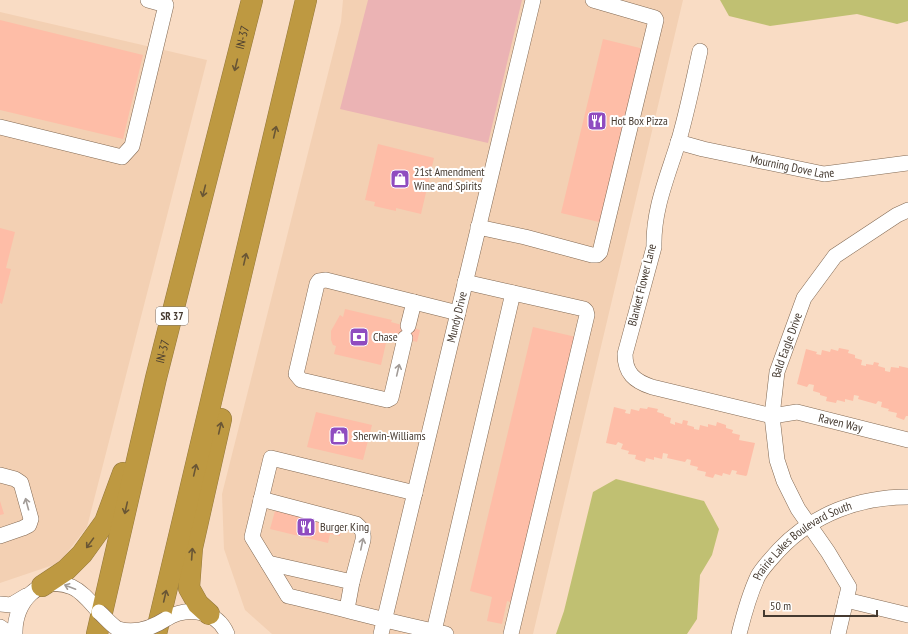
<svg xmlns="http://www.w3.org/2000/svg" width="908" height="634" font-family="'PT Sans Narrow',sans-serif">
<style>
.built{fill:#f3d0b3}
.green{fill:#ebb3b4}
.water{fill:#c0c072}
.building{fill:#febda7}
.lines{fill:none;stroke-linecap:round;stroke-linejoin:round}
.minor-casing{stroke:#826953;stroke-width:16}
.highway-casing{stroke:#94783b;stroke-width:22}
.minor{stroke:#fff;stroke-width:15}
.highway{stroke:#be9941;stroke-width:21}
.minor-bridge-casing{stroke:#826953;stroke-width:16;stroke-linecap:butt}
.minor-bridge{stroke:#fff;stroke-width:15}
.oneway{stroke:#695635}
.oneway2{stroke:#a29c98}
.labels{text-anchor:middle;stroke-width:4;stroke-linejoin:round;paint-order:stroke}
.shield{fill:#fff;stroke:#7d756e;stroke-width:1}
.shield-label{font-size:11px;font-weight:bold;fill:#453a30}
.street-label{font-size:12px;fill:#453a30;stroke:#fff}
.poi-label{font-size:12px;fill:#453a30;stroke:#fff;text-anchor:start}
</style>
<rect width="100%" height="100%" fill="#f9dcc4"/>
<!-- built -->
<path class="built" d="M343 0H683L533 634H272L245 610 224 549 222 494 341 22Z
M0 12 207 60 87 527 59 563 0 583Z"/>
<!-- green -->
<path class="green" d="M368 0H522L488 143 340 109Z"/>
<!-- water -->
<path class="water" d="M720 0H908V21L897 24 857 14 770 26 729 16Z
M616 479 704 501 719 529 712 555 700 575 697 619 687 634H556L564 611 593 492Z"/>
<!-- building -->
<path class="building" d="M0 20 143 55 123 139 0 110Z
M603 39 644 49 603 223 561 213Z
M378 144 434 158 421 214 396 208V211L374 206 375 202 365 200Z
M0 228 15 232 6 268 11 269 2 304 0 303Z
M345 309 392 320 391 322 420 330 417 342 388 334 381 365 334 354 336 346 333 345 331 340V331L340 315 343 317Z
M533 327 576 337 513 603 507 601 502 624 487 621 492 597 470 591Z
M839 348 849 350 848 353 855 355V358L862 360 861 365 866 366V364L873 365 874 362 879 363 878 366 885 368V371L890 372 891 367 899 368V366L908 368V416H906L904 420 896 417 897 413 888 411 889 409 881 407 882 402 878 401 876 404 858 399 859 396 854 395 853 401 845 399V402L837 400 836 403 826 401 827 397 820 395V393L813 391 814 385 809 384 807 387 797 384 806 349 817 352 816 354 821 355 822 350 830 352 831 349 838 351Z
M614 407 626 410 625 413 630 414 631 409 639 411 640 408 647 409 648 407 658 409 657 412 664 414V416L671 418 670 423 675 425V422L682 424 683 420 688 421 687 425 694 427V429L699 430 700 425 708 427V424L716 426 717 422 726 425V428L733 430 732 433 740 435 739 440 755 443 747 475 746 476 736 474 737 471 732 470 730 475 723 473 722 476 715 474 713 478 705 476 706 472 697 470 698 467 690 465 691 460 687 459 685 462 667 458 668 454 663 453 662 459 654 457V460L646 458 645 462 635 459 636 455 628 454 629 451 621 449 623 444 618 442 616 445 606 443Z
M316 412 372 425 363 460 307 447Z
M0 501 4 514 0 515Z
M275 511 296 516 297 513 342 524 340 536 330 534 328 543 270 529Z"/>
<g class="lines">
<defs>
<g id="minor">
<path id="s1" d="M700 51C693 82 687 113 678 143 667 178 653 210 654 247L625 354C625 373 634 381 652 387L772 416 797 412 908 440"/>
<path d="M0 127 122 157 132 146 166 5 148 0"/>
<path id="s2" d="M678 142 703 149 824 174 908 163"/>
<path d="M478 227 525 237 592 255H597L600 252 656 20 655 18 593 0"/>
<path d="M465 282 584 309 586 311 587 315 511 634"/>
<path d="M408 326 414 302"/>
<path d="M405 338 391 398 387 400 301 380 296 374 317 284 319 281 326 280 458 313"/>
<path d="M0 475 15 479 21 483 31 519 29 525 23 528 0 536"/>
<path d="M415 493 271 458 252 537 288 596C337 607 385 621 434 631"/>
<path d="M261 499 356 524C362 529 364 532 363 540L352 582"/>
<path d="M268 563 352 582 347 609"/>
<path d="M846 600 908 615"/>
<path d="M0 604 11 605 26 596"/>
<path d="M166 619C187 606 217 610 227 634"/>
<path d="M0 627 10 634"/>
<path d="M15 634C14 602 39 574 72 587 83 592 91 603 99 612"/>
<path id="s3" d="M381 634 533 0"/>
<path d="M446 634 434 631 513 293"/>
<path id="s4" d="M739 634C744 614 749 595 758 576 763 567 772 558 779 550 813 514 859 497 908 497"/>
<path id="s5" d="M838 634 849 587 828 552 798 509 784 481 777 460 772 416 777 372 804 298 835 256 897 215 908 210"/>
</g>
<g id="highway">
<path d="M42 586 66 570 82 554 105 522 123 473"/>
<path d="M209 614 198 604 189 588 192 548 221 419"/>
<path id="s6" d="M97 634 156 378 252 0"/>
<path d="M156 634 306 0"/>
</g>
</defs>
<!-- minor casing -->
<use href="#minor" class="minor-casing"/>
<!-- highway casing -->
<use href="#highway" class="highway-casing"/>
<!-- minor -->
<use href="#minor" class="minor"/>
<!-- highway -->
<use href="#highway" class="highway"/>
<defs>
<path id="minor-bridge" d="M99 612C105 617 111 625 118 629 135 634 152 628 166 619"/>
</defs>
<!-- minor-bridge casing -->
<use href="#minor-bridge" class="minor-bridge-casing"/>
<!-- minor-bridge -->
<use href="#minor-bridge" class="minor-bridge"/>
</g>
<!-- one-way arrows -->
<defs><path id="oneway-shaft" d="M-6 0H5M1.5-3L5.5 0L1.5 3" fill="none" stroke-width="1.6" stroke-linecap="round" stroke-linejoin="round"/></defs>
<g class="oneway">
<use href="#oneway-shaft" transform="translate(236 65) rotate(104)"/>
<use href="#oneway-shaft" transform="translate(275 132) rotate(-77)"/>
<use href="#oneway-shaft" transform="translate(204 191) rotate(104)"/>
<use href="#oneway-shaft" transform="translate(245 259) rotate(-77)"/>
<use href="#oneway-shaft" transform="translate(220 428) rotate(-77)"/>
<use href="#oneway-shaft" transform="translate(195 470) rotate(-77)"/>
<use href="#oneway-shaft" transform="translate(126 508) rotate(103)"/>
<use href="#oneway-shaft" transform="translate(90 543) rotate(126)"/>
<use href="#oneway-shaft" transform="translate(192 554) rotate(-86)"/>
<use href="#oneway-shaft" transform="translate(165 596) rotate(-77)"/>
</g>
<g class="oneway2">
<use href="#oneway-shaft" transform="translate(398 370) rotate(-77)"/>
<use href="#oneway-shaft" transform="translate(27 504) rotate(-105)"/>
<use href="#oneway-shaft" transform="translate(362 544) rotate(-78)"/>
<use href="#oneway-shaft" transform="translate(70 587) rotate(-159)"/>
</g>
<!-- icons -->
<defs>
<symbol id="restaurant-square" viewBox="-11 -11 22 22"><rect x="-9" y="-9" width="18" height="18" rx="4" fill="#8f4cc0" stroke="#fff"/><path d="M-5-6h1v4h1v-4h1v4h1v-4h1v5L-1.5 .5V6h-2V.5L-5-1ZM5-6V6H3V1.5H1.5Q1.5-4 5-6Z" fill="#fff"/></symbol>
<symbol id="shop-square" viewBox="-11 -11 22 22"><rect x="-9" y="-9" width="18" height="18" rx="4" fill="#8f4cc0" stroke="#fff"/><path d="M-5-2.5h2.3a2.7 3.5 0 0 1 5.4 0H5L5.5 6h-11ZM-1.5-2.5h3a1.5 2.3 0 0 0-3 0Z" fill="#fff"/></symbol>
<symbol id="bank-square" viewBox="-11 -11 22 22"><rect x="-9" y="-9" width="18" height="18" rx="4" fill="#8f4cc0" stroke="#fff"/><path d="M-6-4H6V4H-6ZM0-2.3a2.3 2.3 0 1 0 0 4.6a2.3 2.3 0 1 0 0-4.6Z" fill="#fff"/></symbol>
</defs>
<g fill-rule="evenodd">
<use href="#restaurant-square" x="586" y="110" width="22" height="22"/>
<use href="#shop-square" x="389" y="168" width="22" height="22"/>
<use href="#bank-square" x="348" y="326" width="22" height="22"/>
<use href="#shop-square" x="328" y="425" width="22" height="22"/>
<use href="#restaurant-square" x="295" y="516" width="22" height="22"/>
</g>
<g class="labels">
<!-- shield labels -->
<rect class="shield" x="156" y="307" width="32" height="18" rx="3"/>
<g class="shield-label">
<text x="172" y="320">SR 37</text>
</g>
<!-- street labels -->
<g class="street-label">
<text dy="4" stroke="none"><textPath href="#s6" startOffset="614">IN-37</textPath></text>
<text dy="4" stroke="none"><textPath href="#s2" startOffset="117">Mourning Dove Lane</textPath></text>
<text transform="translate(642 285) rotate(-76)" y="4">Blanket Flower Lane</text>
<text dy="4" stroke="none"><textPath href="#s3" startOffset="326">Mundy Drive</textPath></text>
<text dy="4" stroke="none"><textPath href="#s5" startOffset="312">Bald Eagle Drive</textPath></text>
<text dy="4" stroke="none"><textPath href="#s6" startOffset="290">IN-37</textPath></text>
<text dy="4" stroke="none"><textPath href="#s1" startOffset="553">Raven Way</textPath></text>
<text dy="4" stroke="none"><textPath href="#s4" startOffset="119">Prairie Lakes Boulevard South</textPath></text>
</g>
<!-- poi labels -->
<g class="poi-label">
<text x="611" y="125">Hot Box Pizza</text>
<text x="414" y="176">21st Amendment<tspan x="414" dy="14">Wine and Spirits</tspan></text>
<text x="373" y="341">Chase</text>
<text x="353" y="440">Sherwin-Williams</text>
<text x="320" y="531">Burger King</text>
</g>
</g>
<!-- scale -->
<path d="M764 610v6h113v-6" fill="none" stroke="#453a30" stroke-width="2"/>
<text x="770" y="610" font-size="12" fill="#453a30" stroke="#ffffff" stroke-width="3" paint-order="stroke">50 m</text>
</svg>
